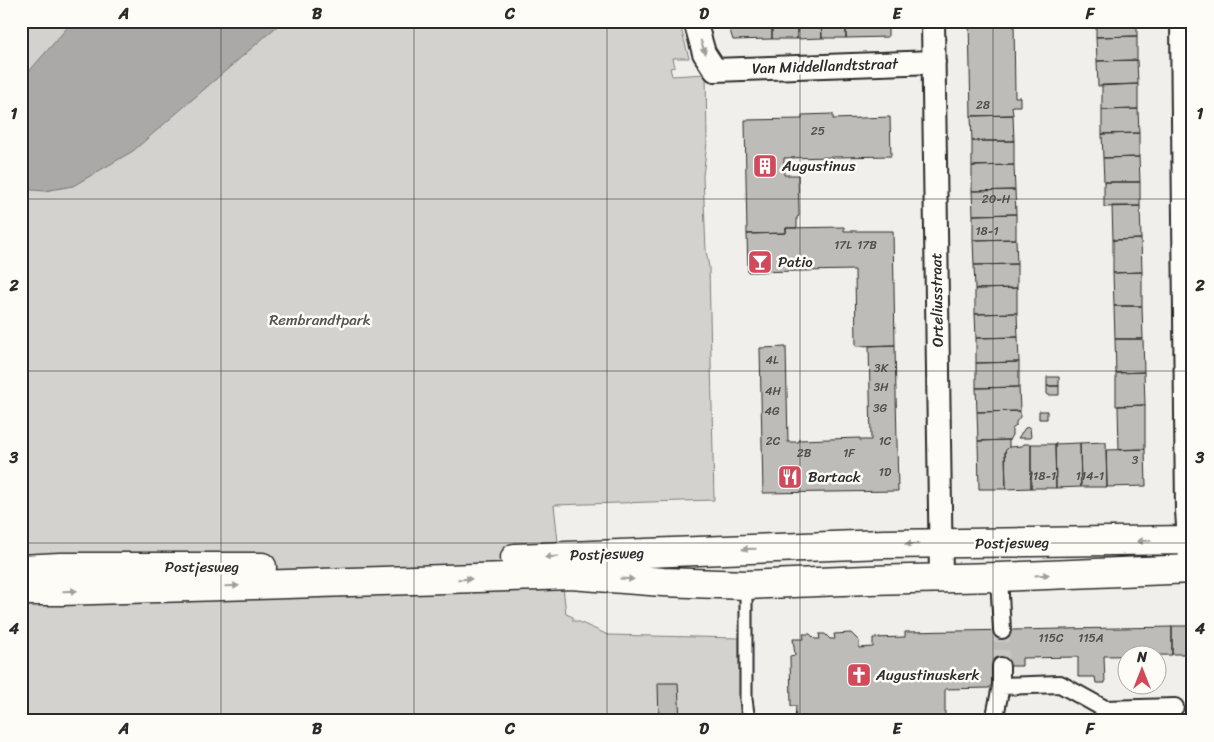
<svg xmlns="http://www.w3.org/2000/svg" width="1214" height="742" font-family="Sriracha,sans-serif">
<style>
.green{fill:#d3d2cf;stroke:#7f7e7d}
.water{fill:#aaa9a7;stroke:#777775}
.building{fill:#bdbcb8;stroke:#2b2b2b}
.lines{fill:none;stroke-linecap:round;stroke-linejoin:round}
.pedestrian-tunnel{stroke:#c9c8c5;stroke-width:16;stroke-dasharray:16 8;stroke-linecap:butt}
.service-casing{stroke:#2b2b2b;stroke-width:15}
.pedestrian-casing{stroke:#2b2b2b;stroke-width:20}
.minor-casing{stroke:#2b2b2b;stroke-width:26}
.tertiary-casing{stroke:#2b2b2b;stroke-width:31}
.service{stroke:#fdfcf7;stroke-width:11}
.pedestrian{stroke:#fdfcf7;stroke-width:16}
.minor{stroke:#fdfcf7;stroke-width:22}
.tertiary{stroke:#fdfcf7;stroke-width:28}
.oneway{fill:#9e9e9b}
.grid{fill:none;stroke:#2b2b2b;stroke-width:1;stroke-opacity:0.55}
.labels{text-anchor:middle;stroke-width:5;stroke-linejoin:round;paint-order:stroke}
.number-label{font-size:12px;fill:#504f4e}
.street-label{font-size:15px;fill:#2b2b2b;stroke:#fdfcf7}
.poi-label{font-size:15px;fill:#2b2b2b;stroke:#fdfcf7;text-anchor:start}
.park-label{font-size:15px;fill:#555554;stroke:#fdfcf7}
.neatline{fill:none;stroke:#2b2b2b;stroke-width:2}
.grid-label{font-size:16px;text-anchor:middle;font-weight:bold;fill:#2b2b2b}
</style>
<rect width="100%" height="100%" fill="#f0efeb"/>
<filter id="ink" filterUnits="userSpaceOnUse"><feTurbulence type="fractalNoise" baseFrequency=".02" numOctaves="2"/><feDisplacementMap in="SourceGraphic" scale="10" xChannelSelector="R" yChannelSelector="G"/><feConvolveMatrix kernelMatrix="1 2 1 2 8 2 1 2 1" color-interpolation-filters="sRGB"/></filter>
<g filter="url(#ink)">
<!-- green -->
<path class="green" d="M21 21H679L689 58H673L675 67 670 68 672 76 706 74 707 143 703 176 706 251 709 267 714 500 554 505 566 614 573 617V621H577L608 635 739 638 740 721H21Z"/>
<!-- water -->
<path class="water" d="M73 21H283L133 151 73 186 45 191 21 189V76H25Z"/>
<!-- building -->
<path class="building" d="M730 21H772V39L733 40 728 24Z
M772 21H797V39H772Z
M797 21H821L822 38 797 39Z
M821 21H846V38H822Z
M846 21H888V37L846 38Z
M969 21H1014L1015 97H1020V106H1012L1013 115 971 116Z
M1096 21H1137V36L1096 37Z
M1137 36V60L1097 61 1096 37Z
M1137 60 1138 84 1098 86 1097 61Z
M1138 84V109L1102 110V85Z
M1138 109 1139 133 1102 134V110Z
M833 114V119L890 117 891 156 784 158V175H798L799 216 797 217V228H786V233L747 234 745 120 802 119V115Z
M1013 115 1014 141H972L971 116Z
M1139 133V157L1103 158 1102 134Z
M972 141H1014V165L972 166Z
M1139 157 1140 182H1104L1103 158Z
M1014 165 1015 190 972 191V166Z
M1104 182H1140V206L1104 207Z
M1015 190 1016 214 973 215 972 191Z
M1112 206H1140L1141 239 1113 240Z
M1016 214V239L973 240V215Z
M844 227V231H893L895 345 856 346 855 270 748 272 747 234 786 233V228Z
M1016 239 1017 264 974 265 973 240Z
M1141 239 1142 272 1113 273V240Z
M1017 264V288L975 289 974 265Z
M1142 272V306H1114L1113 273Z
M1017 288V313L975 314V289Z
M1114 306H1142L1143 339H1115Z
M1017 313 1018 337 976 338 975 314Z
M1018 337 1019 362 976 363V338Z
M1115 339H1143L1144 372 1116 373Z
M895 345 898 491 763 493 760 348 786 347 788 442H799V440L860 438V440H871L869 346Z
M1019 362V387L976 388V363Z
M1144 372 1145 405 1116 406V373Z
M1047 377H1059V386H1047Z
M1047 386H1059V395H1047Z
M1019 387 1020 411 977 412 976 388Z
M1145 405V449L1119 450 1118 406Z
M1020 411V417L1016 422V426L1012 429V435L1009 440 978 441 977 412Z
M1039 411H1047V419H1039Z
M1030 427 1031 438H1018L1025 428Z
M1009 440V447L1005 451 1006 489H979L978 441Z
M1106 442 1107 487H1081L1080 443Z
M1080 443 1081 487 1056 488 1055 444Z
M1024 444H1031V488L1006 489 1005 451 1009 447 1022 446Z
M1031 444H1055L1056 488H1031Z
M1145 449 1146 486 1107 487 1106 450Z
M1172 626H1193V661H1189V654H1172Z
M1172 627V655L1104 656 1105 683H1096L1095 677H1078V657L1022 658V666H992V684L989 688 945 689V721H795L796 706H791L790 656 795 655 793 639H804L803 634H810L815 639H820L819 634H825L830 639H835L834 634 851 633 859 641V648L873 647V638L905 637V632Z
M658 683H678L680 721H659Z"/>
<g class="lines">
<!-- pedestrian-tunnel -->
<path class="pedestrian-tunnel" d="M1001 666 1002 630"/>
<defs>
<path id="service" d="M746 585V699L749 721"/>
<path id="pedestrian" d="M999 577 1002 630
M1001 686 1060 684 1105 709 1175 707
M994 721 1001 686V666"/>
<path id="minor" d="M695 21 704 53 715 70 934 62
M933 21 941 578
M1182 21 1187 510 1190 558"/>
<path id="tertiary" d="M515 558 884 544 1193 540
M21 569 60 567H262
M21 591H61L571 575 663 582 746 585 867 580 999 577 1193 569"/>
</defs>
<!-- service casing -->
<use href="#service" class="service-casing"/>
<!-- pedestrian casing -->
<use href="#pedestrian" class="pedestrian-casing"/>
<!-- minor casing -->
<use href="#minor" class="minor-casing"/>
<!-- tertiary casing -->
<use href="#tertiary" class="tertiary-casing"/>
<!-- service -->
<use href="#service" class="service"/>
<!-- pedestrian -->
<use href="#pedestrian" class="pedestrian"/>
<!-- minor -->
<use href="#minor" class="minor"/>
<!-- tertiary -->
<use href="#tertiary" class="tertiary"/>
</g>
<!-- one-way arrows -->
<defs><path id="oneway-solid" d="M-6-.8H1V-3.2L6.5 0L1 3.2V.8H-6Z" transform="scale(1.25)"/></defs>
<g class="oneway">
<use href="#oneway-solid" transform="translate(703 47) rotate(71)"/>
<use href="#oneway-solid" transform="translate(1144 541) rotate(179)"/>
<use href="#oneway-solid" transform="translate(912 544) rotate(179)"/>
<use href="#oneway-solid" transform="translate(749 549) rotate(178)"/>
<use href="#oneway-solid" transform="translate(552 557) rotate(177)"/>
<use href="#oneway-solid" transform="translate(1042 575) rotate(-3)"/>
<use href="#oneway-solid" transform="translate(465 579) rotate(-2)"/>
<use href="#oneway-solid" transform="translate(627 579) rotate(4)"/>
<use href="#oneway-solid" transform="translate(232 586) rotate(-2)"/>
<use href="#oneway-solid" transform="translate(70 591) rotate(-2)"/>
</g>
</g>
<!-- grid -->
<path class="grid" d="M221 21V721M414 21V721M607 21V721M800 21V721M993 21V721M21 199H1193M21 371H1193M21 543H1193"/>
<!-- icons -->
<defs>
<symbol id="building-square" viewBox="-11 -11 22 22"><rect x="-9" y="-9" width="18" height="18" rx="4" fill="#d1495b" stroke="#fdfcf7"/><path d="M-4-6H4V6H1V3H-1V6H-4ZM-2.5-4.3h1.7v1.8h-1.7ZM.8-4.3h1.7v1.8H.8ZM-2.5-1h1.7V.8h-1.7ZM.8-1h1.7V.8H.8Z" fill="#fff"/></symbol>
<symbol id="bar-square" viewBox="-11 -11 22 22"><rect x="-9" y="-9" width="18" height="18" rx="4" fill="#d1495b" stroke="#fdfcf7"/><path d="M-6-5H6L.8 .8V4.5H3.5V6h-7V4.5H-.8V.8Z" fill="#fff"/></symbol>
<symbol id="restaurant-square" viewBox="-11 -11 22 22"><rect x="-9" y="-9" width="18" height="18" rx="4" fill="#d1495b" stroke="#fdfcf7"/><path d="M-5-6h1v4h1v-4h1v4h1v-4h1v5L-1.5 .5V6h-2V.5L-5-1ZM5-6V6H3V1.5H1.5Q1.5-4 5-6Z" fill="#fff"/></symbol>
<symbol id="church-square" viewBox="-11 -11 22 22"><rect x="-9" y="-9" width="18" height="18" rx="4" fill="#d1495b" stroke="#fdfcf7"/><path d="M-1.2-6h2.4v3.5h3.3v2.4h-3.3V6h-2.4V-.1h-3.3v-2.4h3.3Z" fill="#fff"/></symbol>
</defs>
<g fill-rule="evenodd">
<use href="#building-square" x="751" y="152" width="28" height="28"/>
<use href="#bar-square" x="746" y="248" width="28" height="28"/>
<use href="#restaurant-square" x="776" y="463" width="28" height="28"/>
<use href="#church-square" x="845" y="661" width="28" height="28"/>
</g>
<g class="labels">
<!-- number labels -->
<g class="number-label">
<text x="983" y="109">28</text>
<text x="818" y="135">25</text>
<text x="996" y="203">20-H</text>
<text x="987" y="235">18-1</text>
<text x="843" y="249">17L</text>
<text x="867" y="249">17B</text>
<text x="772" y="364">4L</text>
<text x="881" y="372">3K</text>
<text x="881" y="391">3H</text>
<text x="773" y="395">4H</text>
<text x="880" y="412">3G</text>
<text x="772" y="415">4G</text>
<text x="773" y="445">2C</text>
<text x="885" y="445">1C</text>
<text x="804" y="457">2B</text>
<text x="849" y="457">1F</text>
<text x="1135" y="464">3</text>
<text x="885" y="476">1D</text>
<text x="1042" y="480">118-1</text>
<text x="1090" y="480">114-1</text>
<text x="1051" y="642">115C</text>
<text x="1091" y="642">115A</text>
</g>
<!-- street labels -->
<g class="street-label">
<text transform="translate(825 66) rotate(-2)" y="5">Van Middellandtstraat</text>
<text transform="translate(937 300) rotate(-91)" y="5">Orteliusstraat</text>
<text transform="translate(1012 543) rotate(-1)" y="5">Postjesweg</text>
<text transform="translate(607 554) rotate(-2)" y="5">Postjesweg</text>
<text x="202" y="572">Postjesweg</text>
</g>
<!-- poi labels -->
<g class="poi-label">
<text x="782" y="171">Augustinus</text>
<text x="778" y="267">Patio</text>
<text x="808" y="482">Bartack</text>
<text x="876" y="680">Augustinuskerk</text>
</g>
<!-- park labels -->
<g class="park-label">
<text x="320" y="325">Rembrandtpark</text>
</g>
</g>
<!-- margin -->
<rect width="1214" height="742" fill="none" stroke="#fdfcf7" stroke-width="55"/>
<!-- north arrow -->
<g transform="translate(1142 670)"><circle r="24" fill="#fdfcf7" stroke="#a9a8a5"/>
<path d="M0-4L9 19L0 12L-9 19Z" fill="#d1495b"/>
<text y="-8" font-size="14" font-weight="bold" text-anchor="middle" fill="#2b2b2b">N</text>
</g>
<rect x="28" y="28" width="1158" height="686" class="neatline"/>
<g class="grid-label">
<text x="124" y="19">A</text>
<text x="317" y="19">B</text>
<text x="510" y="19">C</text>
<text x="704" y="19">D</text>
<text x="897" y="19">E</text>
<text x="1090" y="19">F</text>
<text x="14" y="119">1</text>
<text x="1200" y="119">1</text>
<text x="14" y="291">2</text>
<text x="1200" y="291">2</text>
<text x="14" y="463">3</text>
<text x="1200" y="463">3</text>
<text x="14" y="634">4</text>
<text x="1200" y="634">4</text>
<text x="124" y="734">A</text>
<text x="317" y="734">B</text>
<text x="510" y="734">C</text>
<text x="704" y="734">D</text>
<text x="897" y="734">E</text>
<text x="1090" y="734">F</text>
</g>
</svg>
